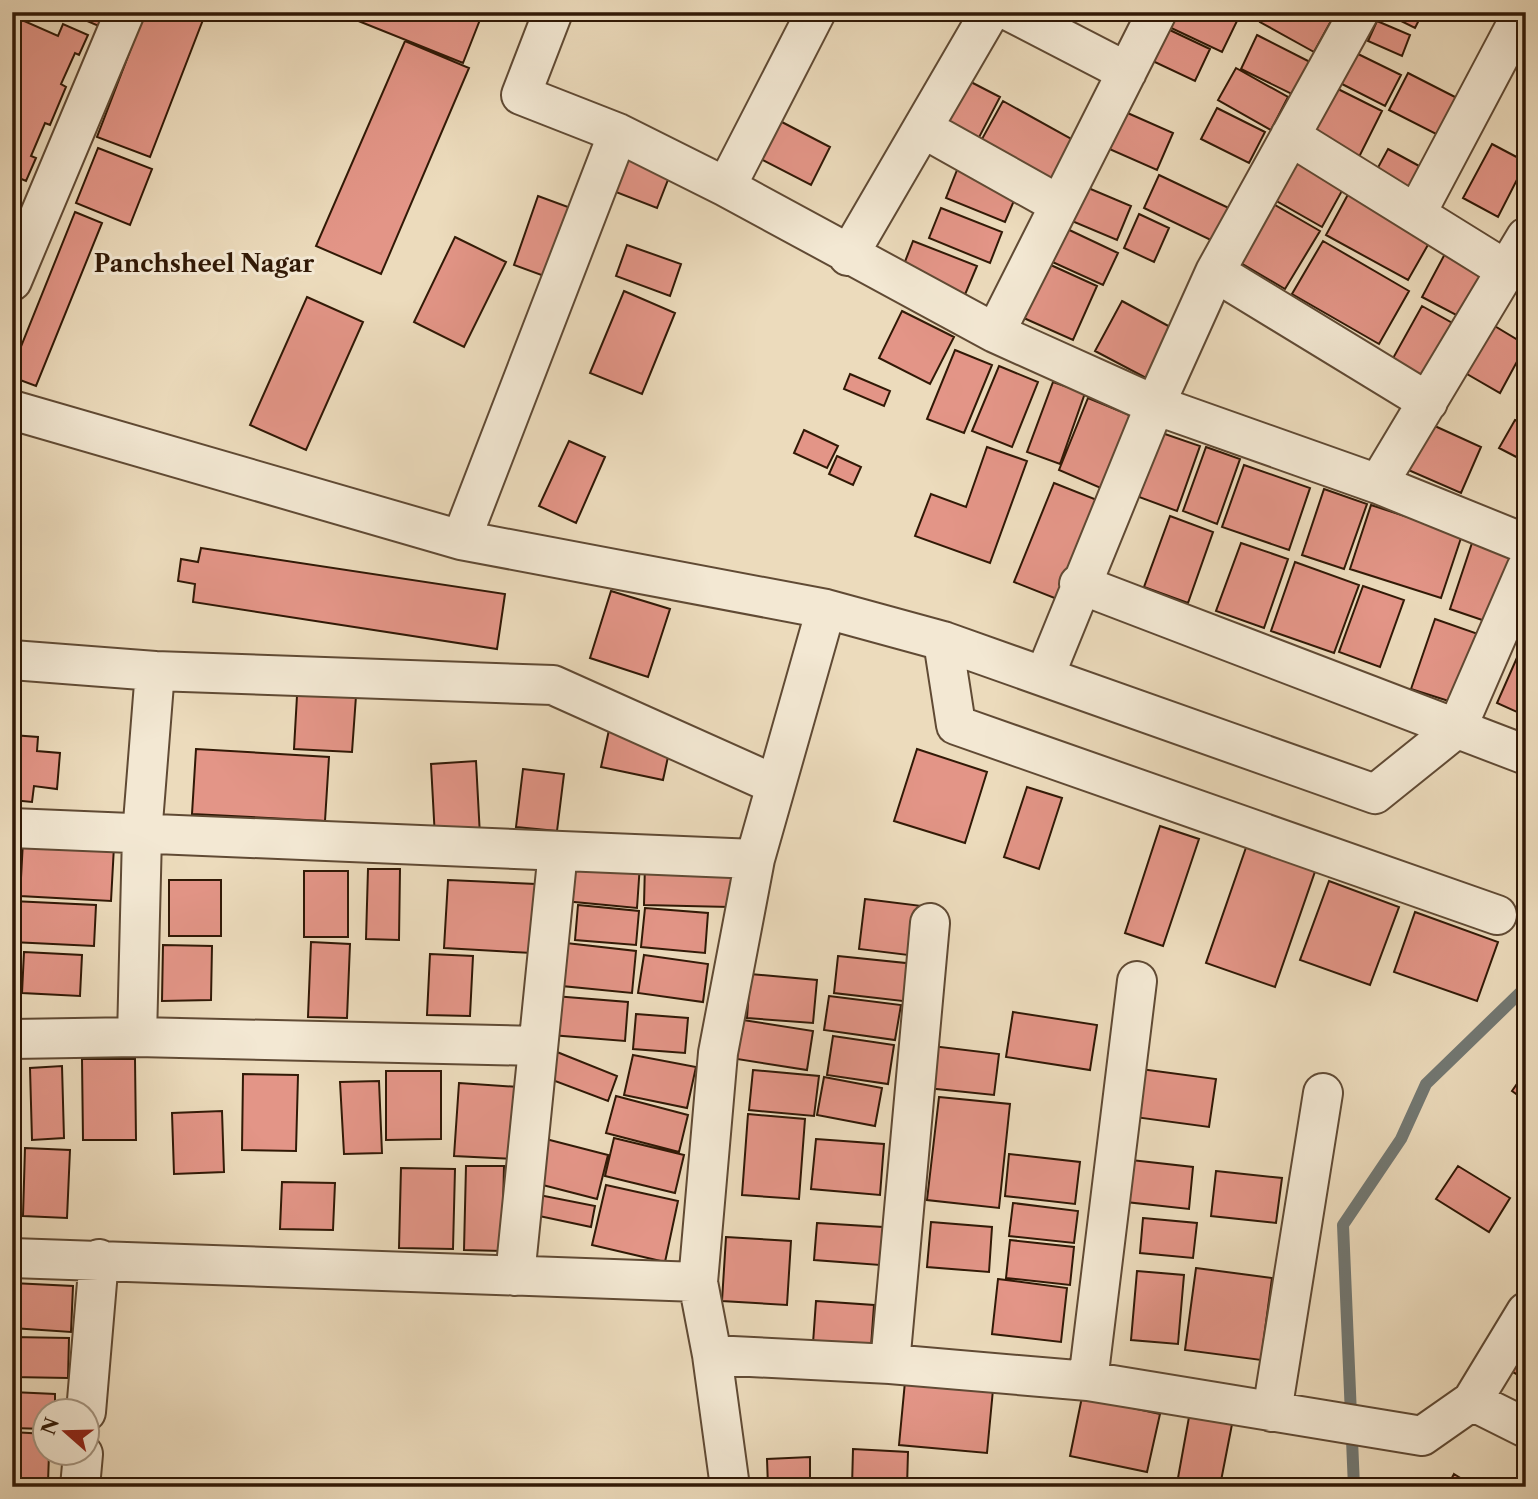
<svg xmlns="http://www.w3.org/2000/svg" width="1538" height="1499" font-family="'Libre Caslon Text',serif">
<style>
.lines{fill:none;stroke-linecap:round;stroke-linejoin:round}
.stream{stroke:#727873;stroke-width:12}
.building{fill:#e39587;stroke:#311906;stroke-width:2}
.minor-casing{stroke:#604a34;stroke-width:42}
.minor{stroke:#f3e8d3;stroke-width:38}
.labels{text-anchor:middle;stroke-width:6;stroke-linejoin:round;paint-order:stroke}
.neighbourhood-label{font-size:24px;font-weight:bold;fill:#311906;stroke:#f3e8d3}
</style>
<rect width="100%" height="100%" fill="#ecdbbc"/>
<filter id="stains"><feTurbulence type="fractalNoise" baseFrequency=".00286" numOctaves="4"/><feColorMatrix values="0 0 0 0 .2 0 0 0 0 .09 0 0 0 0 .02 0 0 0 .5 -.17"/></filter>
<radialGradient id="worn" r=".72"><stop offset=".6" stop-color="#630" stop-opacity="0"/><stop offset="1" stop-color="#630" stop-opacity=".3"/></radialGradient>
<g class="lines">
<!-- stream -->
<path class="stream" d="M1354 1487 1343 1225 1401 1139 1426 1084 1526 987"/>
</g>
<!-- building -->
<path class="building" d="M12 12H28L24 21 58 36 63 24 88 35 79 55 75 53 61 84 66 87 50 125 45 123 31 156 36 158 26 181 12 175Z
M82 12H107L101 27 80 18Z
M145 12H206L150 157 97 137Z
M336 12H483L463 63Z
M1175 12H1219L1237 21 1222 52 1169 27Z
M1265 12H1316L1331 21 1314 52 1260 22Z
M1383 12H1423L1415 28Z
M1377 21 1410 35 1402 56 1368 41Z
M1157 24 1210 49 1195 81 1142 56Z
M1257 35 1316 65 1300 98 1241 69Z
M405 41 469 68 381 274 316 246Z
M1356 53 1401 75 1385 106 1340 83Z
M1236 68 1288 97 1271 130 1218 100Z
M1408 73 1459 99 1440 136 1389 110Z
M967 80 1000 97 974 147 940 129Z
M1332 86 1382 111 1359 157 1310 133Z
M1003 101 1073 140 1046 187 977 148Z
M1114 107 1173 133 1157 170 1098 144Z
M1217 108 1265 132 1249 163 1201 139Z
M778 120 830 147 811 185 759 158Z
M1492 144 1526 162 1498 217 1463 198Z
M98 148 152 169 130 225 76 203Z
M1292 149 1348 180 1322 227 1266 195Z
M1388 149 1432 173 1419 197 1375 173Z
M616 151 671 172 657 208 603 187Z
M961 160 1021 184 1005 222 946 198Z
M1159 175 1233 210 1217 243 1144 208Z
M1074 182 1131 206 1117 240 1060 216Z
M1351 189 1433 236 1408 280 1326 235Z
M538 196 579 211 555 280 514 265Z
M1268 201 1320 231 1285 289 1234 259Z
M941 208 1002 232 990 263 929 238Z
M75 212 102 223 36 386 12 377V369Z
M1139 214 1169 228 1154 262 1124 248Z
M1063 227 1118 253 1103 285 1048 260Z
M455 237 506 262 464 347 414 322Z
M913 241 977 266 964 297 901 272Z
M1323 241 1409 291 1379 344 1292 294Z
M627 245 681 264 670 296 616 276Z
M1447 250 1485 271 1460 317 1422 297Z
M1042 261 1097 286 1073 340 1017 315Z
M624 291 675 313 642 394 590 373Z
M307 297 363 322 306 450 250 425Z
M1122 301 1174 329 1148 379 1095 351Z
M1422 306 1463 329 1433 382 1392 360Z
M902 311 954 337 930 384 879 358Z
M1488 322 1526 345 1500 393 1460 370Z
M955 350 992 365 964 433 927 419Z
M999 366 1038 382 1012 447 972 431Z
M850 374 890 391 884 406 844 389Z
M1053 382 1085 393 1060 464 1027 452Z
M1088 398 1132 416 1103 489 1059 470Z
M1515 420 1526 425V462L1499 448Z
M1426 422 1481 447 1461 493 1406 469Z
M804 430 838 446 827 468 794 453Z
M1162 433 1200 446 1177 511 1139 497Z
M569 441 605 457 576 523 539 506Z
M987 447 1027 461 990 563 915 536 931 494 966 507Z
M1206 447 1240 459 1217 524 1183 511Z
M837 456 861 467 853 485 829 474Z
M1244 465 1310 488 1289 550 1222 527Z
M1054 483 1097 500 1057 599 1014 582Z
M1324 489 1367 504 1344 569 1302 555Z
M1371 505 1462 535 1441 598 1350 569Z
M1170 516 1213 532 1188 603 1144 587Z
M1241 543 1288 559 1264 628 1216 611Z
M1472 543 1511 557 1488 622 1450 609Z
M201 548 505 594 497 649 193 602 195 584 178 581 181 559 198 562Z
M1295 562 1359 585 1334 653 1271 631Z
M1363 586 1404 600 1380 667 1339 652Z
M611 591 670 609 648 677 590 658Z
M1435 619 1481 635 1458 704 1411 689Z
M1523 644 1526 646V716L1497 703Z
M298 678 357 682 352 752 294 749Z
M609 730 671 743 663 780 601 767Z
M12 735 38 737 37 751 60 753 57 789 34 786 32 802 12 800Z
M196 749 329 757 325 821 192 814Z
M917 749 987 772 965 843 894 821Z
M476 761 480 836 435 838 431 764Z
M523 769 564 774 557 831 516 827Z
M1027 787 1062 798 1039 869 1004 857Z
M1160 826 1199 839 1163 946 1125 933Z
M1250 836 1319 860 1275 987 1206 963Z
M23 841 114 846 111 901 20 896Z
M568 857 640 864 637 908 564 901Z
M645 863 732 865 730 907 644 905Z
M368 869H400L399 940 366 939Z
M304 871H348V937H304Z
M169 880H221V936H169Z
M448 880 536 884 532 953 444 948Z
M1329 881 1399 907 1370 985 1300 960Z
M865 899 922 906 916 956 859 949Z
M12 901 96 905 94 946 12 942Z
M578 905 639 911 636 945 575 940Z
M645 908 708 913 705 953 641 947Z
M1415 912 1498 942 1477 1001 1394 972Z
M311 942 350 944 347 1018 308 1017Z
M566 943 636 951 632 993 562 986Z
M163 945 212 946 211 1000 162 1001Z
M24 952 82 955 80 996 22 993Z
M430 954 473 956 470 1016 427 1015Z
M644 955 708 964 703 1002 638 993Z
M838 956 915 964 911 1002 834 993Z
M750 974 817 980 813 1023 747 1018Z
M554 996 628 1002 625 1041 551 1035Z
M829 996 901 1005 895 1040 824 1030Z
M1013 1012 1097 1025 1090 1070 1006 1057Z
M636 1014 688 1018 685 1053 633 1049Z
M743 1020 813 1031 807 1070 737 1059Z
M833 1036 894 1045 888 1084 827 1075Z
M932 1046 999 1054 994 1095 927 1088Z
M557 1052 617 1076 608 1101 547 1078Z
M633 1055 696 1067 687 1108 624 1095Z
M82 1059H135L136 1140H83Z
M62 1066 64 1138 32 1140 30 1068Z
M1133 1068 1216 1079 1209 1127 1127 1116Z
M753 1070 819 1076 814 1116 749 1110Z
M386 1071H441V1139L386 1140Z
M1526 1071V1101L1512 1091Z
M12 1072H18L21 1141H12Z
M243 1074 298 1075 296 1151 242 1150Z
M824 1077 882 1088 875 1126 817 1115Z
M379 1081 382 1153 344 1154 340 1082Z
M459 1083 519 1087 514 1159 454 1156Z
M616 1096 688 1115 679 1152 606 1133Z
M939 1097 1010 1104 999 1208 927 1200Z
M222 1111 224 1172 174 1174 172 1113Z
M748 1114 805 1119 799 1199 742 1195Z
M542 1138 608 1155 597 1199 531 1182Z
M614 1138 684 1155 675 1193 605 1176Z
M816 1139 884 1144 880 1195 811 1189Z
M25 1148 70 1150 67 1218 23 1216Z
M1009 1154 1080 1162 1075 1204 1005 1196Z
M1131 1160 1193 1167 1189 1209 1126 1202Z
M466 1166H504L502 1251 464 1250Z
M1458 1166 1510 1198 1489 1232 1436 1199Z
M401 1168 455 1169 453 1249 399 1248Z
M1216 1171 1282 1178 1276 1223 1211 1216Z
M282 1182 335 1183 333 1230 280 1229Z
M606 1185 678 1201 665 1262 592 1245Z
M529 1193 595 1206 591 1227 525 1213Z
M1013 1203 1078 1211 1074 1243 1009 1236Z
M1143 1218 1197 1223 1193 1258 1140 1253Z
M931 1222 992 1227 989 1272 927 1267Z
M817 1223 883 1227 880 1265 814 1260Z
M726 1237 791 1241 787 1305 722 1301Z
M1010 1240 1074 1247 1070 1285 1006 1278Z
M1196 1268 1272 1278 1261 1360 1185 1350Z
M1137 1271 1184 1275 1178 1344 1131 1340Z
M998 1279 1067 1288 1061 1342 992 1334Z
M12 1283 73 1286 71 1332 12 1328Z
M816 1301 874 1305 871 1347 813 1343Z
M1526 1325V1379L1499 1365Z
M12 1337 69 1338 68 1378 12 1377Z
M906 1371 994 1379 987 1453 899 1445Z
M12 1392 55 1394V1412H46V1429L12 1428Z
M1082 1397 1160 1414 1147 1472 1070 1456Z
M1191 1406 1234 1414 1220 1486 1178 1478Z
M12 1432 46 1434V1454H49L48 1482 12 1480Z
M853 1449 908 1452 907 1487H852Z
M810 1457V1487H768L767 1459Z
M1454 1474 1475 1487H1447Z"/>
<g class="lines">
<defs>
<path id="minor" d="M553 12 521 95 618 133 726 187 995 333 1155 405 1378 484 1526 544
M1011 12 1127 72
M924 129 1058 204
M1290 136 1506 270
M726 187 816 12
M1416 214 1523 12
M848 256 990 12
M1215 272 1428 402
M12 281 125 12
M995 333 1157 12
M12 410 461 540 826 609 943 641 1375 794 1457 728 1526 569
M1378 484 1526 237
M461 540 618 133
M1079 584 1526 755
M943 641 956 725 1497 915
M12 660 155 671 553 685 776 785
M1045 675 1155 405 1215 272 1359 12
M12 828 755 859
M137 1037 142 835 155 671
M12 1039 137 1037 538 1046
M12 1258 698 1282
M515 1276 558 851
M712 1355 890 1364 1088 1381 1422 1436 1472 1401 1526 1312
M890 1364 930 923
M1088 1381 1137 981
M1472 1401 1526 1428
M86 1412 99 1259
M1272 1412 1323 1093
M80 1487 83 1454
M730 1487 712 1355 698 1282 718 1053 755 859 826 609"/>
</defs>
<!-- minor casing -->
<use href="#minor" class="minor-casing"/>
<!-- minor -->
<use href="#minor" class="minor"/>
</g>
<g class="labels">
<!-- neighbourhood labels -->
<g class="neighbourhood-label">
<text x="204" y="272">Panchsheel Nagar</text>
</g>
</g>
<!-- margin -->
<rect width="1538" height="1499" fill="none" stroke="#ecdbbc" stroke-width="42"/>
<rect x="14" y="14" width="1510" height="1471" fill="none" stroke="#311906" stroke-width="3.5"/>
<rect x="21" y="21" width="1496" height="1457" fill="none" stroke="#311906" stroke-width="2"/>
<!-- north arrow -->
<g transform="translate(66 1432) rotate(290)"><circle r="33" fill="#f3e8d3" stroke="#a59581" stroke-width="2"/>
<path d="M0-5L12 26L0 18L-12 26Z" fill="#8f2418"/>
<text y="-10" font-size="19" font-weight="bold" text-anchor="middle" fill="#311906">N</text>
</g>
<rect width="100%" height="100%" filter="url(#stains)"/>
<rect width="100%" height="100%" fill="url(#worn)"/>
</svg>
